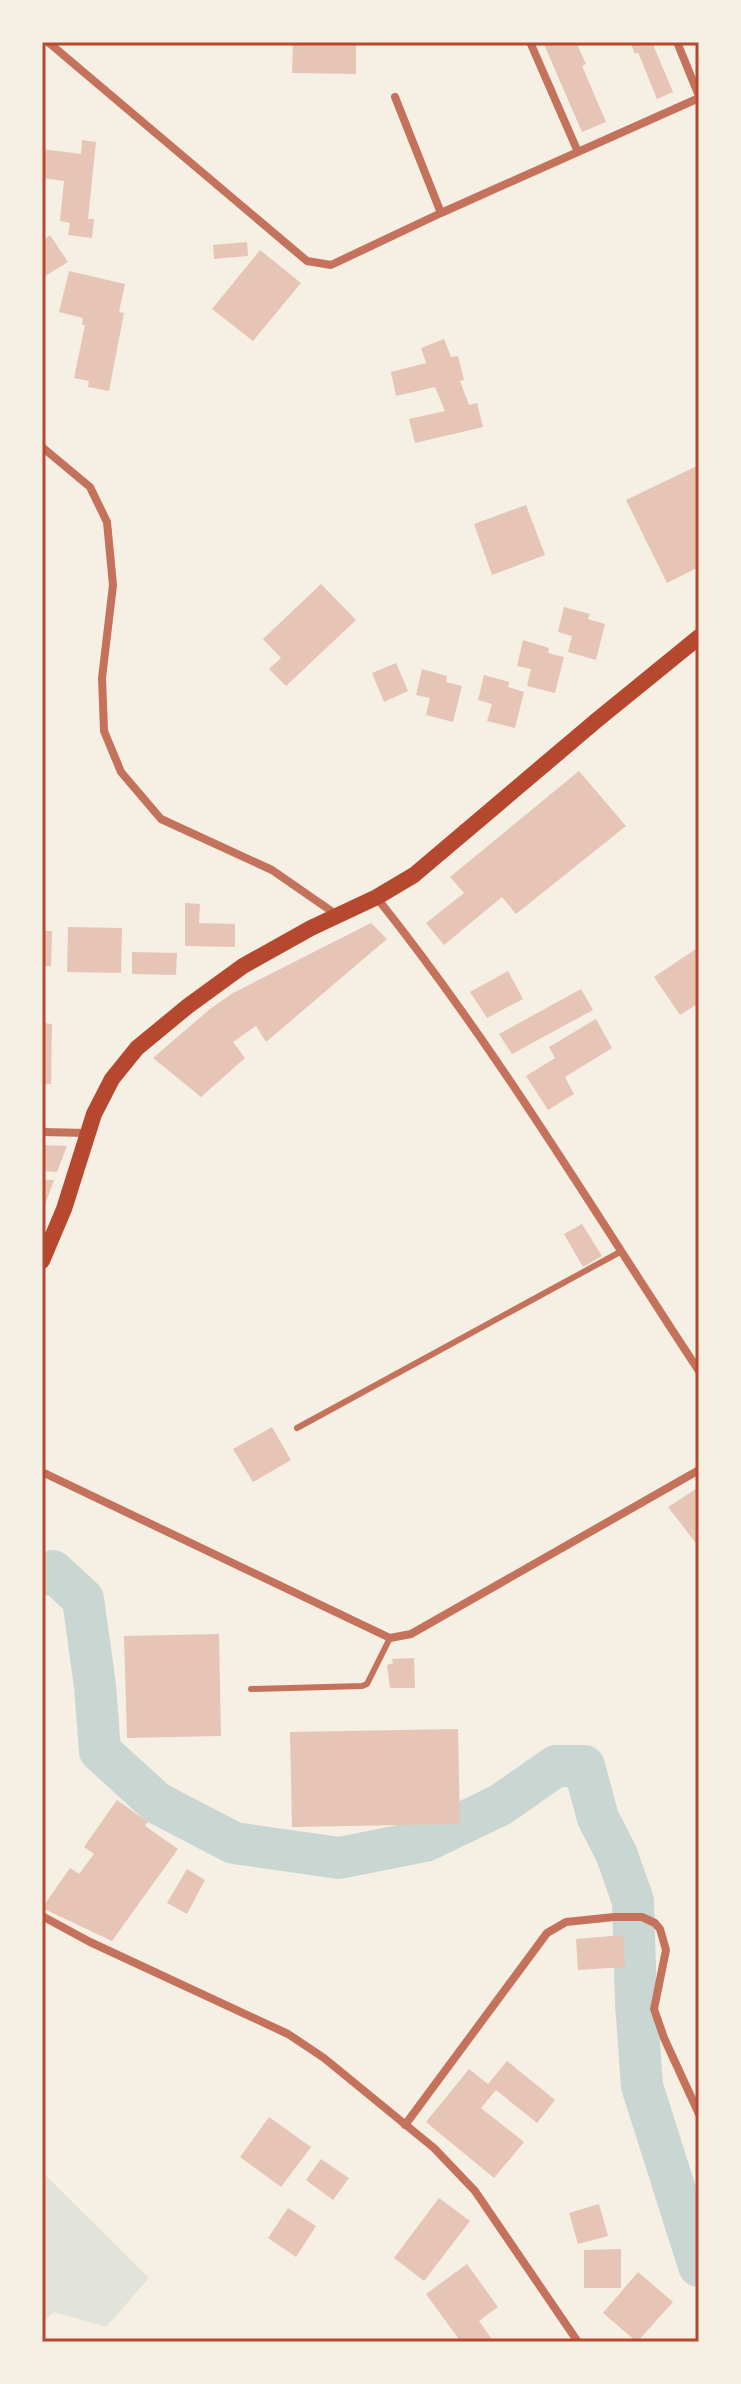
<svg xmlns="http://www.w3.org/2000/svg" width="741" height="2384" font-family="'Work Sans',sans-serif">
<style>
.green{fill:#e2e4dc}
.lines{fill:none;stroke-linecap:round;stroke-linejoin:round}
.river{stroke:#c9d6d2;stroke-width:42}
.building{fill:#e6c5b7}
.service{stroke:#c5725c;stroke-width:6}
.minor{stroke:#c5725c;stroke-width:8}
.secondary{stroke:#b5482f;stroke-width:16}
.neatline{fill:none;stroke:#b5482f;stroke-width:3}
</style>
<rect width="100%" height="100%" fill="#f6efe4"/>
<!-- green -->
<path class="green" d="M42 2172 149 2278 106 2327 54 2312 42 2323Z"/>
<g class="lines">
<!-- river -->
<path class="river" d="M42 1575 53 1571 83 1599 95 1686 100 1751 157 1803 234 1843 339 1858 425 1841 500 1805 556 1766H584L598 1818 616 1853 633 1901 636 2002 642 2086 699 2266"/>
</g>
<!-- building -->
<path class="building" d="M293 42H356V74L292 73Z
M543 42H576L586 64 582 66 606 122 582 132Z
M630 42H652L673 92 657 99 638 52 635 54Z
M82 140 96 142 88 219H94L92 238 68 235 70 223 60 221 64 181 42 178V149L81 154Z
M50 235 68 262 42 278V241Z
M247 242 248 256 214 259 213 245Z
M260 250 301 283 253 341 212 309Z
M69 271 125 284 119 312 124 313 109 391 88 387 89 381 74 378 85 325H82L83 318 59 312Z
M444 339 451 357 458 356 464 380 460 381 469 405 477 403 483 427 415 443 409 419 445 411 435 387 396 396 391 372 426 363 421 348Z
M699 465V567L667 583 626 500Z
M526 505 545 555 492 575 474 524Z
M321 584 356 620 286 686 269 669 281 658 263 639Z
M564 607 590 614 588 619 605 624 596 660 568 652 572 636 558 632Z
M523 640 549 648 548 653 564 657 555 693 527 686 531 669 517 666Z
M396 663 408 691 384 702 372 673Z
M422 669 447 676 446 682 462 686 453 722 426 715 430 698 416 695Z
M484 675 509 682 508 687 524 692 515 728 487 721 492 704 478 700Z
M579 771 626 826 516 914 502 897 444 945 426 923 464 893 450 877Z
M185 903 200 904 199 923 235 924V947L185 946Z
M371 923 387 939 266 1042 256 1026 233 1042 245 1058 201 1097 153 1058 210 1009 233 993Z
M68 927 122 928 121 973 67 972Z
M42 931H52L51 966H42Z
M699 947V1003L680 1015 654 977Z
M132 952 177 953 176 975 132 974Z
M508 971 523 999 487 1018 470 992Z
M581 989 593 1010 512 1054 499 1034Z
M596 1019 612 1048 565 1077 574 1094 548 1110 526 1076 555 1058 549 1047Z
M42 1023 52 1024 51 1084H42Z
M42 1145 67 1146 57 1172 42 1171Z
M42 1180H54L42 1213Z
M582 1224 602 1256 583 1267 564 1234Z
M272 1427 291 1460 253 1482 233 1449Z
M699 1487V1547L668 1507Z
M219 1634 221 1736 127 1738 124 1636Z
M414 1658 415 1688H390L387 1665 393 1663 392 1659Z
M458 1729 460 1824 292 1827 290 1732Z
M117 1800 148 1822 145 1826 178 1849 112 1941 42 1908 70 1868 79 1874 94 1854 84 1847Z
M187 1869 205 1880 187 1914 167 1903Z
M623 1935 625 1967 578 1970 576 1939Z
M507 2061 555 2100 537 2123 496 2090 481 2108 524 2142 494 2178 426 2122 469 2069 488 2084Z
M269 2117 311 2147 281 2187 240 2157Z
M321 2159 349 2178 333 2200 306 2180Z
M439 2198 470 2221 424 2281 394 2258Z
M599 2204 608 2236 578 2244 569 2213Z
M288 2208 316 2226 296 2257 268 2238Z
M621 2249V2288H584V2250Z
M467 2264 498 2307 479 2321 494 2342H461L426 2294Z
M638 2272 673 2302 637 2342 603 2313Z"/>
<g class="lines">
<!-- service -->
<path class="service" d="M297 1428 620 1252
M251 1689 362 1686 367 1684 390 1638"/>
<!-- minor -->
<path class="minor" d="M48 42 307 261 331 265 441 213 699 98
M530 42 578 152
M677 42 699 96
M395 97 441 213
M42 447 90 487 107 522 113 585 102 678 104 731 121 772 161 819 272 870 337 915
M377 898C496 1047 594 1212 699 1371
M42 1132 88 1133
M42 1472 390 1638 411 1634 699 1470
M42 1916 90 1942 288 2034 324 2058 434 2148 475 2191 578 2342
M405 2125 547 1933 566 1922 614 1917H642L655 1923 660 1929 666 1950 654 2009 664 2038 699 2114"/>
<!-- secondary -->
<path class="secondary" d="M42 1261 64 1209 94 1114 112 1079 137 1048 188 1006 243 966 311 928 377 897 414 875 597 720 699 637"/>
</g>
<!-- border -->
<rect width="741" height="2384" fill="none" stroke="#f6efe4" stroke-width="88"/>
<rect x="44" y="44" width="653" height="2296" class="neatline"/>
</svg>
